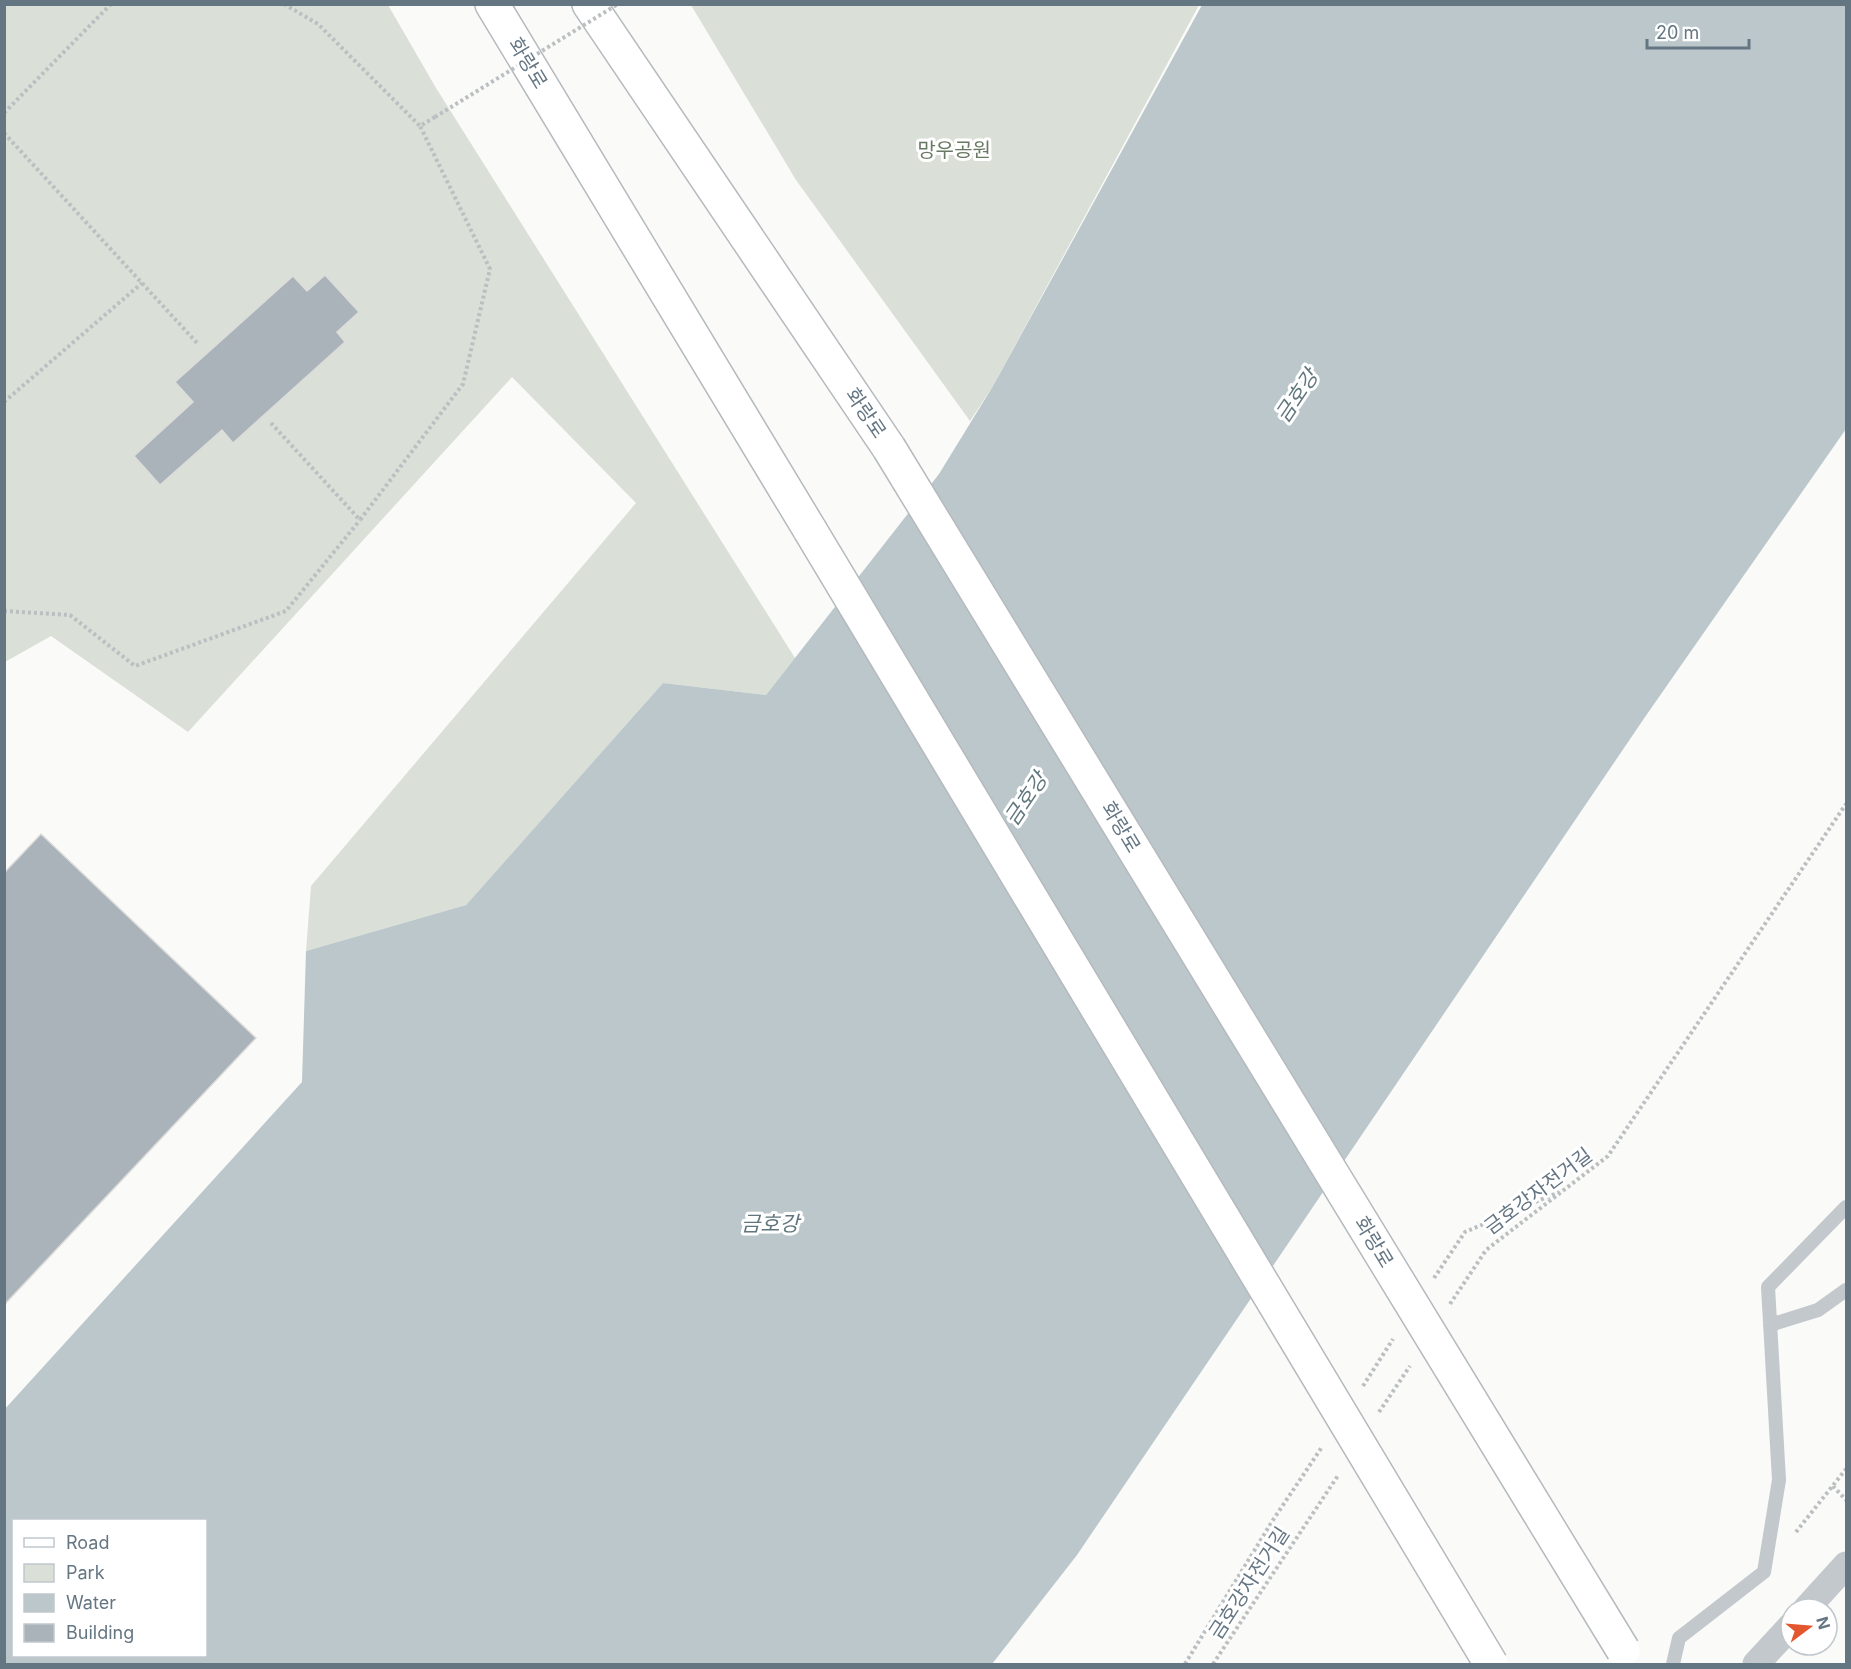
<svg xmlns="http://www.w3.org/2000/svg" width="1851" height="1669" font-family="Inter,'Noto Sans KR',sans-serif">
<style>
.green{fill:#dadfd7}
.water{fill:#bbc7cb;fill-rule:evenodd}
.building{fill:#aab3b9;stroke:#dcdcda;stroke-width:1.5}
.lines{fill:none;stroke-linecap:round;stroke-linejoin:round}
.primary-casing{stroke:#b5babe;stroke-width:36}
.path{stroke:#bbbfc2;stroke-width:4;stroke-dasharray:3 3;stroke-linecap:butt}
.service{stroke:#c3c8cc;stroke-width:14}
.minor{stroke:#c3c8cc;stroke-width:27}
.primary{stroke:#fff;stroke-width:33}
.primary-bridge-casing{stroke:#b5babe;stroke-width:36;stroke-linecap:butt}
.path-bridge{stroke:#bbbfc2;stroke-width:4;stroke-dasharray:3 3;stroke-linecap:butt}
.primary-bridge{stroke:#fff;stroke-width:33}
.labels{text-anchor:middle;stroke-width:6;stroke-linejoin:round;paint-order:stroke}
.street-label{font-size:20px;fill:#657683;stroke:#fff}
.park-label{font-size:20px;fill:#687a64;stroke:#fff}
.water-label{font-size:21px;font-style:italic;fill:#60757c;stroke:#fff}
</style>
<rect width="100%" height="100%" fill="#fafaf8"/>
<!-- green -->
<path class="green" d="M5 4 388 5 436 88 795 658 766 695 663 683 466 905 306 951 311 886 636 503 512 377 188 732 51 636 5 662Z
M691 5H1199L993 386 970 421 796 180Z"/>
<!-- water -->
<path class="water" d="M1202 5H1846V429L1645 717 1077 1555 992 1664H5L4 1410 302 1082 306 951 466 905 663 683 766 695 939 474 993 386ZM14 1520H206V1656H14Z"/>
<!-- building -->
<path class="building" d="M325 275 359 312 337 332 345 342 233 443 222 430 160 485 134 456 193 402 175 382 293 276 307 291Z
M41 834 256 1038 4 1305V873Z"/>
<g class="lines">
<defs>
<path id="primary" d="M492 4 810 530
M589 4 889 448"/>
</defs>
<!-- primary casing -->
<use href="#primary" class="primary-casing"/>
<!-- path -->
<path class="path" d="M284 4 318 24 420 126
M4 113 111 4
M4 133 197 343
M4 402 142 283
M271 423 360 520 463 384 490 269 420 126 435 117
M4 611 70 615 135 666 286 611 360 520
M1434 1278 1465 1232 1559 1192
M1450 1304 1486 1250 1608 1156 1846 804
M1363 1386 1393 1339
M1379 1412 1410 1366
M1833 1486 1846 1500
M1796 1532 1846 1469
M1185 1664 1273 1520 1322 1447
M1213 1664 1339 1474"/>
<!-- service -->
<path class="service" d="M1770 1325 1818 1310 1846 1290
M1673 1664 1679 1638 1764 1572 1779 1480 1768 1287 1846 1207"/>
<!-- minor -->
<path class="minor" d="M1806 1609 1846 1565
M1756 1664 1791 1626"/>
<!-- primary -->
<use href="#primary" class="primary"/>
<defs>
<path id="primary-bridge" d="M889 448 1623 1650
M810 530 1491 1664"/>
</defs>
<!-- primary-bridge casing -->
<use href="#primary-bridge" class="primary-bridge-casing"/>
<!-- path-bridge -->
<path class="path-bridge" d="M435 117 618 4"/>
<!-- primary-bridge -->
<use href="#primary-bridge" class="primary-bridge"/>
</g>
<g class="labels">
<!-- street labels -->
<g class="street-label">
<text transform="translate(528 63) rotate(59)" y="7">화랑로</text>
<text transform="translate(866 413) rotate(56)" y="7">화랑로</text>
<text transform="translate(1121 827) rotate(59)" y="7">화랑로</text>
<text transform="translate(1538 1191) rotate(-37)" y="7">금호강자전거길</text>
<text transform="translate(1374 1242) rotate(59)" y="7">화랑로</text>
<text transform="translate(1249 1583) rotate(-57)" y="7">금호강자전거길</text>
</g>
<!-- park labels -->
<g class="park-label">
<text x="954" y="157">망우공원</text>
</g>
<!-- water labels -->
<g class="water-label">
<text transform="translate(1297 396) rotate(-56)" y="7">금호강</text>
<text transform="translate(1026 799) rotate(-56)" y="7">금호강</text>
<text x="770" y="1231">금호강</text>
</g>
</g>
<!-- border -->
<rect width="1851" height="1669" fill="none" stroke="#657683" stroke-width="12"/>
<!-- legend -->
<rect x="12" y="1519" width="195" height="138" fill="#ffffff" stroke="#c1c8cd" stroke-width="1.5"/>
<rect x="24" y="1538" width="30" height="9" fill="#ffffff" stroke="#c1c8cd" stroke-width="1.5"/>
<text x="66" y="1549" font-size="18" fill="#657683">Road</text>
<rect x="24" y="1564" width="30" height="18" fill="#dadfd7" stroke="#c1c8cd" stroke-width="1.5"/>
<text x="66" y="1579" font-size="18" fill="#657683">Park</text>
<rect x="24" y="1594" width="30" height="18" fill="#bbc7cb" stroke="#c1c8cd" stroke-width="1.5"/>
<text x="66" y="1609" font-size="18" fill="#657683">Water</text>
<rect x="24" y="1624" width="30" height="18" fill="#aab3b9" stroke="#c1c8cd" stroke-width="1.5"/>
<text x="66" y="1639" font-size="18" fill="#657683">Building</text>
<!-- north arrow -->
<g transform="translate(1809 1627) rotate(74)"><circle r="28" fill="#ffffff" stroke="#c1c8cd" stroke-width="1.5"/>
<path d="M0-4.5L10 22L0 15L-10 22Z" fill="#e4572e"/>
<text y="-9" font-size="16" font-weight="bold" text-anchor="middle" fill="#657683">N</text>
</g>
<!-- scale -->
<path d="M1647 39v9h102v-9" fill="none" stroke="#657683" stroke-width="3"/>
<text x="1656" y="39" font-size="18" fill="#657683" stroke="#ffffff" stroke-width="4.5" paint-order="stroke">20 m</text>
</svg>
